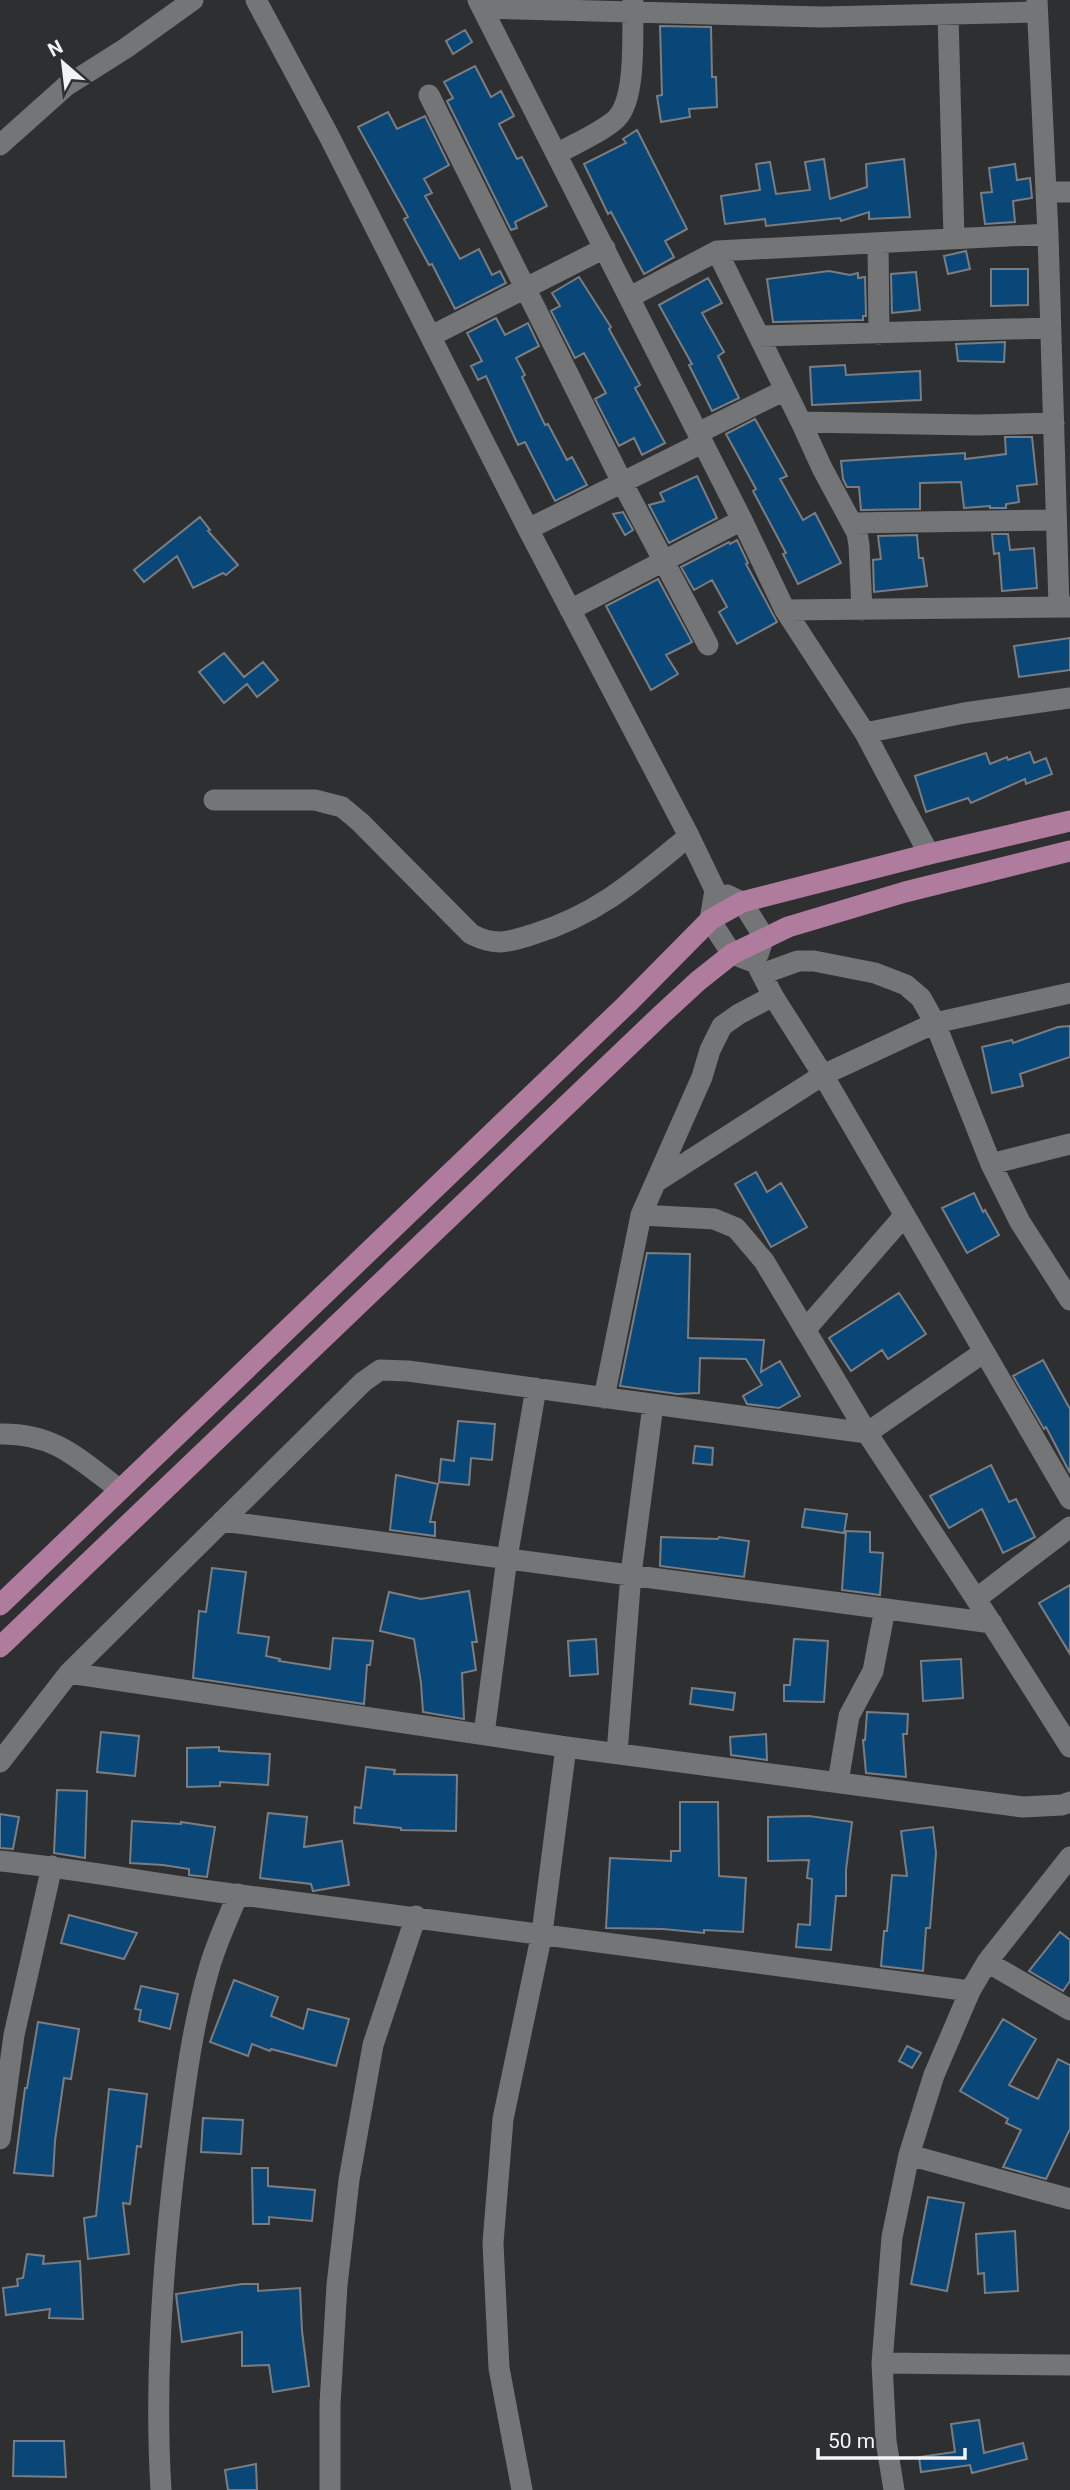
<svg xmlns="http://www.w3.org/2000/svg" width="1070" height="2490" font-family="Roboto,sans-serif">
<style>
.building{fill:#084778;stroke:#7b7d80;stroke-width:2}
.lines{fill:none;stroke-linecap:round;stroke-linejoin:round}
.minor{stroke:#737577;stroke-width:21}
.major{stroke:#b07c9d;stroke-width:21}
</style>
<rect width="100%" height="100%" fill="#2e2f31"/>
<!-- building -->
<path class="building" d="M660 26 711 27 712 77H716L717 107 689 109 690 117 661 122 657 96 662 95Z
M465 30 472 42 453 54 446 41Z
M475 66 491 97 501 91 514 116 499 124 517 159 522 157 547 206 515 222 517 228 511 230 447 101 453 98 444 82Z
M388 112 397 129 425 116 449 165 424 179 432 193 425 196 460 259 479 249 492 275 500 271 506 283 455 309 432 264 429 265 404 219 408 217 358 127Z
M637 130 687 229 665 241 674 257 644 274 611 212 608 214 584 164 626 143 623 139Z
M824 159 830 199 867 187 866 164 904 159 910 217 869 219V212L841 221 840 218 766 226 765 219 725 224 721 196 760 190 756 164 770 162 776 194 810 190 805 162Z
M1015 164 1017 180 1030 178 1032 198 1013 201 1015 222 985 224 981 193 992 192 989 168Z
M966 251 970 269 948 274 944 256Z
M991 269H1028V305L991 306Z
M829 271 850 275 858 273V278L865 277 866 316H863V320L773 322 767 279Z
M916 272 920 310 892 313 891 274Z
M579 277 611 327 609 329 640 385 635 388 665 443 642 455 634 438 619 446 595 399 606 393 584 353 575 358 551 311 560 306 552 293Z
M708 278 722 303 702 313 724 352 718 356 739 398 712 411 689 365 692 364 659 305Z
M496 318 505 335 528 323 539 346 516 358 525 375 522 377 545 425 548 424 567 460 572 457 587 485 555 501 525 442 518 445 486 376 478 380 471 366 482 361 467 333Z
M1005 342 1004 362 958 361 956 344Z
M845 365 846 375 920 371 921 400 812 405 810 367Z
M755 419 787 476 780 479 803 520 815 513 841 563 798 584 783 554 786 553 753 491 756 489 726 434Z
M1005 437H1032L1037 484 1017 486 1019 502 1006 504V508H990V506L964 508 961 482 920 483V509L861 510 859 487H847L843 479 841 461 965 453V459L1006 454Z
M697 476 717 518 669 543 649 505 664 501 660 493Z
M623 512 633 530 625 535 613 514Z
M200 517 210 530 208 531 238 565 226 575 223 573 193 588 177 556 144 582 134 570Z
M992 534H1008L1010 550 1034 548 1037 588 1002 591 999 553 994 554Z
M917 535 919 558H923L927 586 874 592 873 560 881 559 878 536Z
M737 540 748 563 746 564 777 622 737 644 719 612 727 607 712 580 694 590 681 567 729 542 730 544Z
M658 579 692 642 666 655 678 674 651 690 606 606Z
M1070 638V670L1019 677 1014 646Z
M224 653 244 677 263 662 278 680 257 697 247 684 224 703 199 672Z
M1030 752 1034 763 1046 758 1052 774 1026 784 1025 779 971 803 968 798 926 812 915 776 986 753 990 764 1007 757 1008 760Z
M1070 1026V1057L1020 1074 1023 1086 992 1093 982 1047 1012 1040 1013 1043 1058 1027Z
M756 1172 767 1192 781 1183 807 1227 771 1247 735 1184Z
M974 1193 983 1212 985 1210 999 1235 967 1253 942 1208Z
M647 1253 690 1254 688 1338 764 1340 761 1372 780 1361 800 1396 779 1408 747 1404 743 1396 762 1385 746 1359 700 1358 699 1393 677 1394 620 1386Z
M899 1293 926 1334 888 1359 882 1350 851 1371 829 1338Z
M1043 1360 1070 1409V1473L1046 1427 1044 1429 1013 1376Z
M458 1421 495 1424 492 1460 471 1458 469 1485 439 1482 441 1459 454 1461Z
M695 1446 713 1448 712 1465 693 1463Z
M991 1465 1009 1502 1016 1499 1035 1537 1003 1553 982 1509 949 1528 930 1496Z
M396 1475 438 1484 430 1522H435V1536L390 1530Z
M805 1509 847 1514 844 1533 802 1527Z
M846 1531 870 1532V1552L883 1553 880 1595 842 1590Z
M661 1537 718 1539 719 1537 749 1541 744 1577 660 1566Z
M212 1568 246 1572 238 1633 269 1637 266 1656 280 1659 279 1661 330 1669 333 1638 373 1641 370 1665H367L364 1704 193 1678 199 1611 206 1612Z
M1070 1585V1654L1039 1603Z
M469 1591 477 1642H472L476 1670 462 1673 464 1719 423 1712 421 1683 414 1639 380 1631 389 1592 421 1599Z
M596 1639 598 1674 570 1676 568 1641Z
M794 1639 828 1641 824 1702 784 1701V1685H790Z
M961 1659 963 1698 923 1701 921 1661Z
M692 1688 735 1693 733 1710 690 1704Z
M867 1712 908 1714 907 1734H903L906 1777 866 1773 863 1740H865Z
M101 1732 139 1736 135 1776 97 1772Z
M766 1734 767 1760 731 1755 730 1737Z
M219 1747V1751L270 1754 268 1785 220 1782V1786L187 1787V1748Z
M366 1767 395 1770 394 1774 457 1775 456 1831 401 1830V1828L354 1823 355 1807 361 1808Z
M57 1790 87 1791 85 1858 54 1853Z
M680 1802H718L719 1876 746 1878 743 1932 704 1930V1933L663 1929 606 1928 610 1858 671 1861V1851H680Z
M268 1813 307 1817 304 1847 342 1841 349 1885 313 1891 311 1884 260 1878Z
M0 1814 19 1817 13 1849 0 1848Z
M809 1816 852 1822 846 1870V1896H836L831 1950 796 1947 798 1924 810 1925 812 1879 807 1878 809 1860 768 1861V1817Z
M132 1821 181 1824V1822L215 1827 207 1877 189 1875V1869L163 1865 130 1863Z
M933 1827 936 1853 930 1928H926L923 1971 881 1966 884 1931H887L892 1875 907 1876 901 1831Z
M69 1915 137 1933 124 1959 61 1943Z
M1060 1932 1070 1940V1981L1063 1991 1029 1971Z
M234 1980 278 1997 271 2016 303 2029 308 2009 349 2019 336 2066 271 2049 270 2051 252 2044 248 2056 210 2042Z
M141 1986 178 1994 170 2029 139 2021 141 2010 135 2009Z
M1003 2019 1036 2039 1009 2085 1038 2099 1058 2059 1070 2065V2129L1046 2179 1003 2167 1021 2130 1006 2123 1008 2119 960 2091Z
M38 2022 79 2029 71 2079 64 2078 55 2141 53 2176 14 2173 25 2088H27Z
M907 2046 921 2053 912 2068 899 2061Z
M109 2089 147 2094 141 2147 137 2146 130 2204 123 2203 129 2254 88 2259 84 2218 96 2216Z
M203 2118 243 2120 241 2154 201 2152Z
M252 2168H268V2186L315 2190 312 2221 269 2217V2224H253Z
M928 2197 964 2203 947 2291 911 2284Z
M1015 2231 1018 2291 985 2293 984 2273 978 2274 976 2234Z
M27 2254 44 2256 43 2264 80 2261 83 2319 49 2318 50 2309 6 2315 3 2288 18 2286 17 2279 23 2278Z
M242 2284H258V2291L300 2288 302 2331 309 2386 273 2392 269 2365 242 2366V2332L182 2342 176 2294Z
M979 2420 984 2453 1023 2443 1027 2459 972 2473 970 2465 921 2472 919 2457 955 2452 951 2424Z
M14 2441H64L66 2477 13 2476Z
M256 2464 257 2490H228L225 2470Z"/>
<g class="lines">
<!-- minor -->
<path class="minor" d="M256 0 329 136 528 529 689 836 715 890 710 920 732 954 756 963 773 996 823 1075 1070 1499
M478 0 742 520 785 610 865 733 929 854
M1037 0 1048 234 1059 607
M482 8 823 17 1037 12
M948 15 954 238
M429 95 622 482 708 645
M0 145 66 86 126 48 193 0
M557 154C572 145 606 130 617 118 637 97 632 31 633 2
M1046 192H1070
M878 243 879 334
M717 251 801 422 977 425 1054 423
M630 297 717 251 1048 234
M431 336 605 248
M759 336 1049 328
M801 422 822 468 857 533 859 545 862 610
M698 433 785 390
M852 523 1056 520
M528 529 702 443
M570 610 742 520
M785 610 1070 607
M865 733 964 713 1070 698
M214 800H315L342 807 360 822 471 934C496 947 508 942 534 934 600 913 637 879 689 836
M727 895 742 902 764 937 758 955
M762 974 798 961H814L875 973 906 985 921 998 935 1023 991 1164 1020 1222 1070 1300
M991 1164 1070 1144
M656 1182 823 1075 935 1023 1070 993
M641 1215 714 1219 736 1228 764 1261 867 1433 976 1599 1070 1747
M805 1330 904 1216
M604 1398 641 1215 702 1077 710 1050 722 1026 739 1014 773 996
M0 1434C55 1433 79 1459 120 1490
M222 1521 992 1623
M976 1599 1070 1527
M69 1673 566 1747 1023 1807 1062 1805 1070 1802
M484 1734 507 1558 536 1388
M617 1753 631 1574 653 1405
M0 1762 69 1673 363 1382 380 1370 408 1371 867 1433 984 1352
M838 1782 849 1716 873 1671 885 1609
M0 1861C81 1869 160 1885 241 1895 484 1925 727 1958 970 1991
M987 1962 1070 2010
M0 2139 14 2035 52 1866
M909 2155 1070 2199
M882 2363 1070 2365
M161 2490C154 2376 163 2259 177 2146 185 2086 192 2027 209 1969 216 1943 228 1919 238 1894
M330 2490V2404L337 2285 349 2180 373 2045 416 1916
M522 2490 499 2368 493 2243 503 2119 542 1933 566 1747
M894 2490 886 2441 882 2363 892 2237 909 2155 934 2075 970 1991 987 1962 1070 1857"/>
<!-- major -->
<path class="major" d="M0 1605 627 1004 710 920 742 902 929 854 1070 821
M0 1647 660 1016 698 981 732 954 788 927 905 892 1070 851"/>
</g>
<!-- north arrow -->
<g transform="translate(63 63) rotate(332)" stroke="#2e2f31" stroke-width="5" paint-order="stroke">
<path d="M0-5L12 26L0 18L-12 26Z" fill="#f1f3f4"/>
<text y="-10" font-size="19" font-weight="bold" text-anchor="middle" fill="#f1f3f4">N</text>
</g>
<!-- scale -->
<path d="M818 2448v10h147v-10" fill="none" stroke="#f1f3f4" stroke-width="3.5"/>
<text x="828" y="2448" font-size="21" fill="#f1f3f4" stroke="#2e2f31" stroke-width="5" paint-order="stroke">50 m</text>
</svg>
